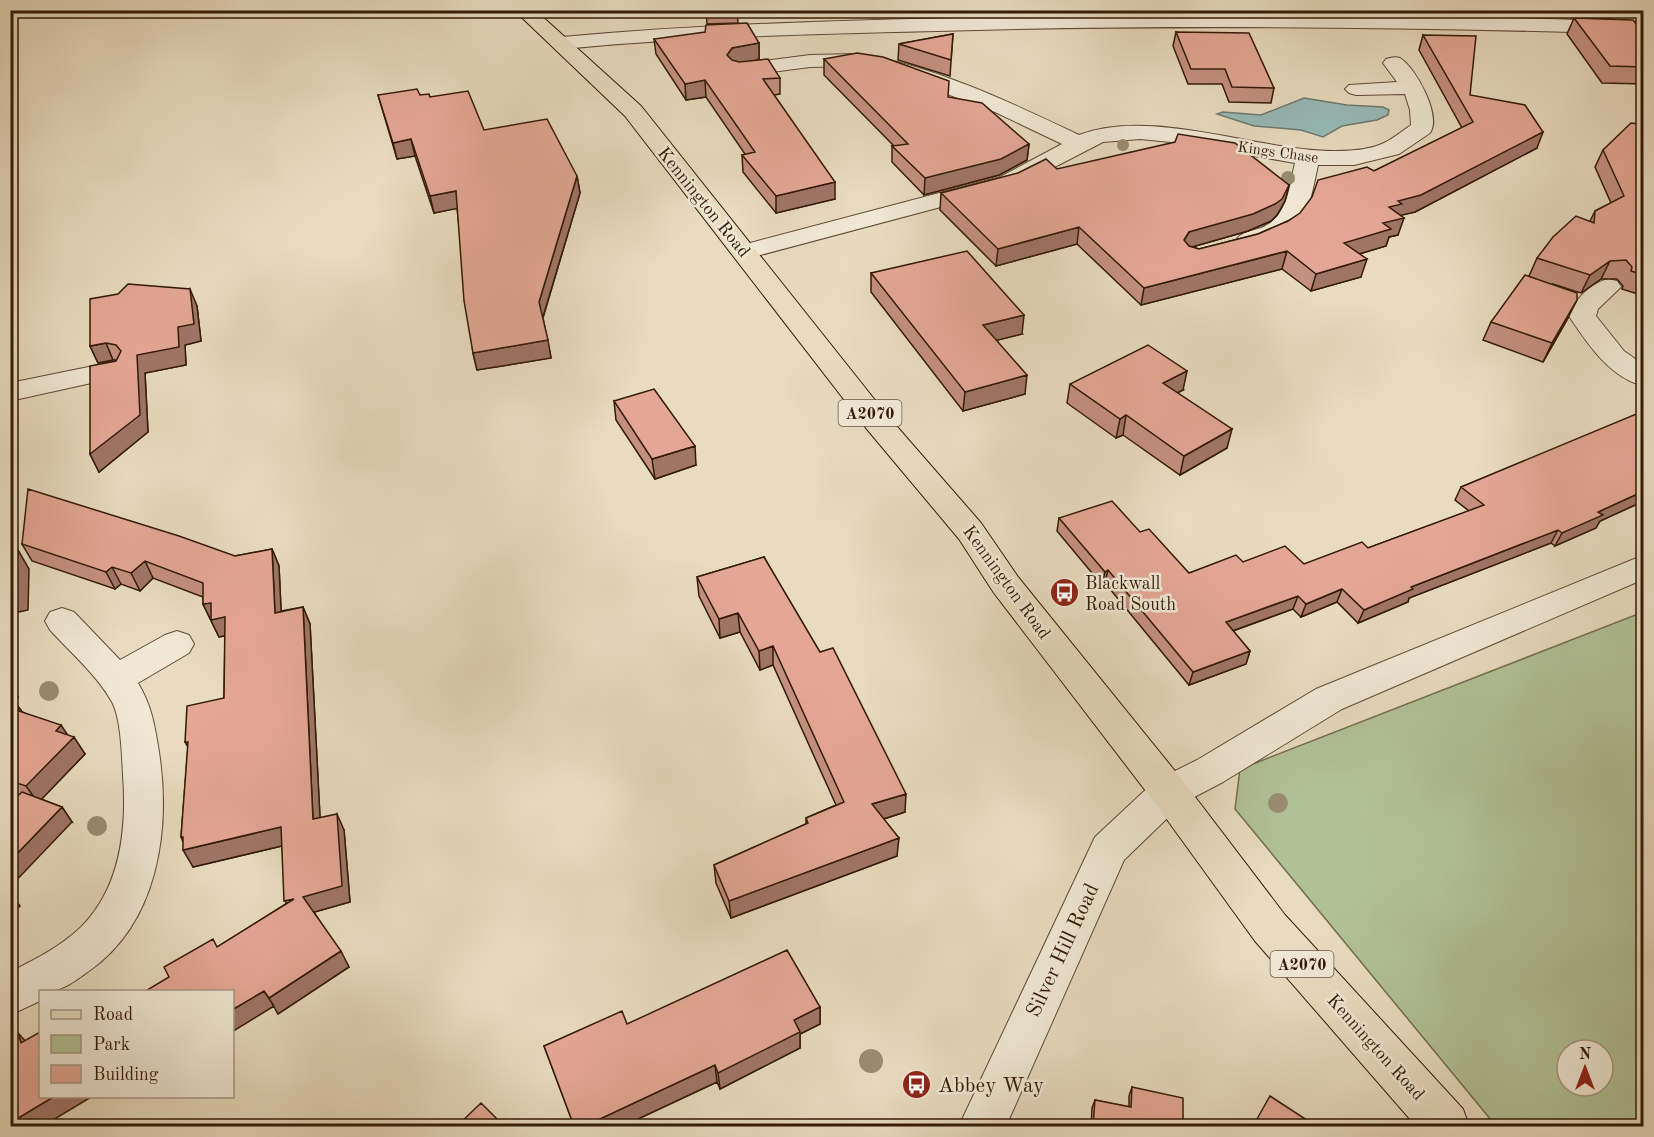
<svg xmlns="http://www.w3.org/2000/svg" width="1654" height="1137" font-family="'Old Standard TT',serif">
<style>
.green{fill:#b1c196;stroke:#726e4e;stroke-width:1.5;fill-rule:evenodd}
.water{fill:#98bab8;stroke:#707a71;stroke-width:1.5}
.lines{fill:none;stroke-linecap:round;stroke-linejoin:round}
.minor-casing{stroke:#604a34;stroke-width:2}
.major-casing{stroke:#331a06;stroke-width:2}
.minor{fill:#f0e8d5;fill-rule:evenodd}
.major{fill:#e8dbbf;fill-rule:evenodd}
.tree{fill:#998c71}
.wall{fill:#c49080;stroke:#331a06;stroke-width:1.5}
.shaded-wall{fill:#a07568;stroke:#331a06;stroke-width:1.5}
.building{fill:#e4a795;stroke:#331a06;stroke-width:1.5}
.labels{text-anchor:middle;stroke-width:5;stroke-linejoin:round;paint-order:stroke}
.far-street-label{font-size:15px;fill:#331a06;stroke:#f0e8d5}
.shield{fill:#f0e8d5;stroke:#6c5844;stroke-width:1.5}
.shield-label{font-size:16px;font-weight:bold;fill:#331a06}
.street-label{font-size:18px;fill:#331a06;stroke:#f0e8d5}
.poi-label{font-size:18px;fill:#331a06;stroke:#f0e8d5;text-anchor:start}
.near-street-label{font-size:21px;fill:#331a06;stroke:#f0e8d5}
.near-poi-label{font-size:21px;fill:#331a06;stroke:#f0e8d5;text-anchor:start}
</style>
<rect width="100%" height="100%" fill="#e8dbbf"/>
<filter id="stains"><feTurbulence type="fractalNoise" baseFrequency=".00333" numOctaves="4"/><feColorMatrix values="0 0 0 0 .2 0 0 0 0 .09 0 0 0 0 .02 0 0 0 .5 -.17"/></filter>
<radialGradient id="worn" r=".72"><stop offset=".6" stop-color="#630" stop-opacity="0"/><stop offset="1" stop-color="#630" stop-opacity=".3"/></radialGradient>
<!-- green -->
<path class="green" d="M1643 612V1126H1496L1235 809 1240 769ZM1567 1050H1603V1086H1567Z"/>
<!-- water -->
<path class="water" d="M1304 98 1347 105 1383 107 1389 110 1388 115 1377 120 1342 126 1323 137 1301 130 1254 126 1217 114 1223 112 1261 115Z"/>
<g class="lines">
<defs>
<path id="minor" d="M1118 14 1513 18 1644 22V34C1408 27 1172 24 937 31 812 34 686 37 562 49L555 47 552 43 555 39 562 37C746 20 933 19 1118 14Z
M857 54C930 64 1012 103 1079 135 1151 107 1257 151 1335 151 1350 151 1370 150 1384 143 1394 138 1402 131 1411 125L1410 110 1405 94 1356 95 1349 93 1345 89 1349 85 1397 82 1383 63 1386 59C1390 58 1395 56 1400 58 1416 68 1442 116 1430 133L1399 154 1354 165H1318C1310 202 1308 230 1267 242 1257 245 1249 248 1239 245L1236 240C1241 232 1252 231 1261 228 1288 217 1289 187 1295 163L1181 143 1140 139 1103 142 1016 187 753 257 744 260 735 257 731 252 735 247 1000 177 1062 144 995 112 883 70 857 66 810 67 740 76 733 74 730 70 733 66 740 64 810 55Z
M1608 279 1617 281 1621 287 1598 309 1596 316 1624 351 1644 365V386C1610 378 1587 343 1569 316 1575 299 1590 284 1608 279Z
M113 362 123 364 127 370 123 376 10 401V383Z
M1644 555V579L1342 709 1223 782 1183 803 1124 860 1006 1126H959L1095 837 1155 781 1197 760 1316 689Z
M62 608 74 612 120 660 165 635 177 631 189 635 194 644 189 653 138 683C152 706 155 727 159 752 171 830 158 923 89 971 72 983 62 992 40 992V1001L10 1015V972C34 960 60 947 80 928 121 888 127 829 123 775 122 756 121 718 112 702 97 675 71 653 50 630L45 621 50 612Z"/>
<path id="major" d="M514 10H535L641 106 886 414 981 523 1018 577 1183 781 1285 915 1463 1109 1469 1126H1416L1255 941 1155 803 994 593 959 539 866 428 625 116Z"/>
</defs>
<!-- minor casing -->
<use href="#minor" class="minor-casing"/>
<!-- major casing -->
<use href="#major" class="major-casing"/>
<!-- minor -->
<use href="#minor" class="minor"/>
<!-- major -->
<use href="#major" class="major"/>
</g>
<!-- trees -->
<g class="tree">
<circle cx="1123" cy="145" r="6"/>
<circle cx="1288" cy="178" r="7"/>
<circle cx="49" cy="691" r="10"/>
<circle cx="1278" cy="803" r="10"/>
<circle cx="97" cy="826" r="10"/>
<circle cx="871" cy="1061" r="12"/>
</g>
<!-- wall -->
<path class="wall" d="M706 10H737L738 23 707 24Z
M1550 10H1615L1612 19 1555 17Z
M1574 18 1644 33V84L1602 83 1567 34Z
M1176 32 1274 88 1271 103 1229 102 1222 84H1188L1173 46Z
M953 34 950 76 898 60 899 44Z
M1423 35 1470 95 1537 148 1415 212 1400 215 1398 235 1389 237 1386 246 1359 254 1361 277 1311 291 1282 269 1141 305 1077 244 996 266 940 210 941 193 1057 169 1289 185 1285 201 1277 215 1271 221 1248 231 1192 247 1199 249 1258 234 1288 221 1374 171 1462 128 1419 50Z
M654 39 759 43V59L780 78V94L774 95 835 199 776 213 743 172 742 155 745 154 706 97 686 100 656 54Z
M824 59 948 97 1029 144 1027 160 999 175 924 195 892 162V146H894L824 75Z
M378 95H420L430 97 484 130 577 176 580 193 543 318 551 358 477 370 473 353 457 208 434 213 415 156 397 159Z
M1638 129 1644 135V296L1622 289 1623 286 1617 279H1601L1581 293 1553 284 1568 318 1543 362 1483 340 1491 322 1529 276 1537 258 1590 221 1595 211 1611 203 1595 167 1603 150Z
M871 273 1022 334 997 340 1025 394 963 411 871 292Z
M197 306 201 341 185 345 186 365 145 373 148 432 99 472 90 454 116 360H113L98 363 90 346Z
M1070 384 1183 390 1177 393 1227 448 1180 475 1123 435 1116 438 1067 403Z
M614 401 696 465 655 479 616 420Z
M1644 414V501L1600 521 1596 528 1555 546 1551 543 1409 598 1408 602 1358 623 1337 602 1301 617 1293 609 1233 631 1250 651 1246 664 1189 685 1105 583 1102 585 1057 531 1059 518 1140 532 1189 573 1243 562 1304 564 1368 548 1469 511 1455 500 1461 487Z
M22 544 235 556 272 549 279 566 281 611 303 607 310 624 320 818 344 830 350 902 314 912 349 967 278 1014 274 1006 218 947 286 904 282 846 193 867 181 837 188 747 185 742 224 698 225 636 219 637 203 604V597L153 578 140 591 121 584 115 589 32 561Z
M764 557 905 812 884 819 897 856 731 918 716 883 714 865 806 824V818L836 805 773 665 760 670 740 632 720 638 699 596 697 577Z
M10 686 18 697 14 701 22 712 67 735 85 754 41 799 62 807 72 822 18 796 10 793Z
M820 1007V1024L800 1034V1048L720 1089 717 1082 623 1126H574L544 1046 627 1024Z
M1132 1087 1183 1126H1091L1092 1108 1095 1100 1129 1107V1096Z"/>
<!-- shaded-wall -->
<path class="shaded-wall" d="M759 43V59L728 71 727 55 732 48Z
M705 80 706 97 686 100 685 84Z
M1543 132 1537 148 1415 212 1398 216 1404 218 1398 235 1389 237 1386 246 1339 260 1344 243 1398 201Z
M411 139 415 156 397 159 393 143Z
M1029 144 1027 160 999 175 924 195 925 178Z
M577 176 580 193 542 320 539 302Z
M835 182V199L776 213V196Z
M1289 185 1285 201 1277 215 1271 221 1248 231 1185 249 1184 240 1189 232Z
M456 191 460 208 434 213 430 196Z
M1079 227 1077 244 996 266 998 249Z
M1287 251 1282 269 1141 305 1144 288Z
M1367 259 1361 277 1311 291 1316 274Z
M1610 261 1601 279 1581 293 1590 275Z
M190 289 197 306 201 341 185 345 186 365 145 373 148 432 99 472 90 454 137 355 178 327Z
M1577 300 1568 318 1543 362 1552 343Z
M1024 315 1022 334 982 344 983 325Z
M548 340 551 358 477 370 473 353Z
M106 343 113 360 98 363 90 346Z
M1187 371 1183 390 1159 402 1163 383Z
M1027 375 1025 394 963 411 965 392Z
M1126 415 1123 435 1116 438 1120 419Z
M1232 429 1227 448 1180 475 1184 456Z
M695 446 696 465 655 479 652 459Z
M1644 491V501L1600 521 1596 528 1555 546 1562 533 1598 512Z
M1558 530 1551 543 1409 598 1408 602 1358 623 1364 610 1411 587Z
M272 549 279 566 282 630 275 613Z
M18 550 29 569 28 610 10 614V591Z
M145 561 153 578 140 591 131 573Z
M112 567 121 584 115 589 106 572Z
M1108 570 1105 583 1102 585 1105 572Z
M1342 589 1337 602 1301 617 1306 604Z
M1298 596 1293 609 1221 635 1226 622Z
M211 603 225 617 233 634 219 637 203 604Z
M303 607 310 624 321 836 313 819Z
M738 613 740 632 720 638 719 619Z
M773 646V665L760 670 759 651Z
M1250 651 1246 664 1189 685 1193 672Z
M10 686 18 697 14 701 23 713 10 718Z
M61 725 71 740 74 737 85 754 38 803 26 786 56 731Z
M906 794 905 812 871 823 872 804Z
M62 807 72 822 10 887V861Z
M337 814 344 830 350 902 311 913 303 897Z
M281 827 290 844 193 867 183 850Z
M899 838 897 856 731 918 729 901Z
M10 894 20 906 10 916Z
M341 951 349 967 278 1014 269 998Z
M264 991 274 1006 232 1032V1010Z
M820 1007V1024L800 1034V1048L720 1089 718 1073 794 1020Z
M18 1033 32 1048 21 1043Z
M715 1065 717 1082 623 1126H585Z
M55 1096H93L43 1126H10V1123Z"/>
<!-- building -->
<path class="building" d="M706 10H737V11L706 12Z
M1574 18 1633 20 1644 33V67L1610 66Z
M747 23 759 43 732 48 727 55 732 60 739 62 768 59 780 78 763 79 835 182 776 196 742 155 755 152 705 80 685 84 654 39 705 32 706 25Z
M1176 32 1249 33 1274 88 1232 87 1225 69H1191Z
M953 34 951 60 899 44 920 40Z
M1423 35 1476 36 1470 95 1525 105 1543 132 1421 195 1398 201 1402 204 1389 207 1404 218 1383 223 1391 229 1344 243 1367 259 1316 274 1287 251 1144 288 1079 227 998 249 941 193 1018 173 1046 159 1057 169 1175 142 1178 134 1235 143 1289 185 1282 199 1275 204 1253 214 1189 232 1184 240 1189 246 1199 249 1258 234 1288 221 1300 213 1312 197 1318 180 1367 167 1374 171 1473 122Z
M857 53 883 57 949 81 948 97 982 103 1029 144 1001 159 925 178 892 146 908 144 824 59Z
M417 89 420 95 429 94 430 97 468 91 484 130 547 119 577 176 539 302 548 340 473 353 464 301 456 191 430 196 411 139 393 143 378 95Z
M1631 123 1639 124 1638 129 1644 135V275L1631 271 1632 267 1626 260 1610 261 1590 275 1537 258 1553 237 1576 216 1594 223 1595 211 1624 196 1603 150Z
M967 251 1024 315 983 325 1027 375 965 392 871 273Z
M1525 275 1577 293V300L1552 343 1491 322Z
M128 284 190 289 194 324 178 327 179 347 137 355 140 415 90 454V366L116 361 121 351 116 345 106 343 90 346V299L118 294Z
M1148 345 1187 371 1163 383 1232 429 1184 456 1126 415 1120 419 1070 384Z
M654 389 695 446 652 459 614 401Z
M1641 412 1644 414V491L1598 512 1603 515 1562 533 1558 530 1411 587 1413 589 1364 610 1342 589 1306 604 1298 596 1226 622 1250 651 1193 672 1108 570 1105 572 1059 518 1112 501 1140 532 1149 529 1189 573 1236 555 1243 562 1285 546 1304 564 1362 542 1368 548 1484 505 1461 487Z
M28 489 179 536 235 556 272 549 275 613 303 607 313 819 337 814 342 886 303 897 341 951 269 998 264 991 232 1010V992H144L169 977 164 967 213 939 217 947 294 899 284 901 281 827 183 850V837H181L188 742H185L187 706 224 698 225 617 211 620V603L203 604V583L145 561 131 573 112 567 106 572 22 544Z
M18 550 16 590 10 591V551Z
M764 557 820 652 833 648 906 794 872 804 899 838 729 901 714 865 808 823 806 818 844 802 773 646 759 651 738 613 719 619 697 577Z
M10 708 61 725 56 731 74 737 26 786 10 781Z
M22 792 62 807 10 861V803Z
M787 950 820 1007 794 1020 800 1032 718 1073 715 1065 585 1126H574L544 1046 622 1011 627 1024Z
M40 1032V1096H55L10 1123V1038L18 1033 21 1043Z
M1132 1087 1183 1098V1126H1093L1095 1100 1131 1107Z
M1270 1096 1316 1126H1253Z
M481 1103 504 1126H457Z"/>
<!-- icons -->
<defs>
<symbol id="bus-disc" viewBox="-11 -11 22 22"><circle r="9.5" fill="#8f2418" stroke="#f0e8d5"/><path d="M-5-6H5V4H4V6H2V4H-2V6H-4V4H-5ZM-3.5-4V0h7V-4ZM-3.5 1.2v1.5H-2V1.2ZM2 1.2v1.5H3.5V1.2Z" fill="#fff"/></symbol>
</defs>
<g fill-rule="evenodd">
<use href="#bus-disc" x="1048" y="576" width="33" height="33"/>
<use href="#bus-disc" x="900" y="1068" width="33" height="33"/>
</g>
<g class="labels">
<!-- far-street labels -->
<g class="far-street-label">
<text transform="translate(1278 152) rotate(8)" y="5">Kings Chase</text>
</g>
<!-- shield labels -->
<g class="shield">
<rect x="838.5" y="400" width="63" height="26" rx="4.5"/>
<rect x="1270.5" y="951" width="63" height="26" rx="4.5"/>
</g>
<g class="shield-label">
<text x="870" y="419">A2070</text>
<text x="1302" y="970">A2070</text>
</g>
<!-- street labels -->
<g class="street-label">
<text transform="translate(704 202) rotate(51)" y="6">Kennington Road</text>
<text transform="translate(1007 582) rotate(54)" y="6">Kennington Road</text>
<text transform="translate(1376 1047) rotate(48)" y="6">Kennington Road</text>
</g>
<!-- poi labels -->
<g class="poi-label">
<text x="1085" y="589">Blackwall<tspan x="1085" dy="21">Road South</tspan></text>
</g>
<!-- near-street labels -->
<g class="near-street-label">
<text transform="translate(1062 950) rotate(-65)" y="7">Silver Hill Road</text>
</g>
<!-- near-poi labels -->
<g class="near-poi-label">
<text x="938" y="1092">Abbey Way</text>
</g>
</g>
<!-- margin -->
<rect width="1654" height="1137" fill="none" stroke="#e8dbbf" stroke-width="36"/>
<rect x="12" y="12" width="1630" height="1113" fill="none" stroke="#331a06" stroke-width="3"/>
<rect x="18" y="18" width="1618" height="1101" fill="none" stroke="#331a06" stroke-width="1.5"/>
<!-- legend -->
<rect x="39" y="990" width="195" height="108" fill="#f0e8d5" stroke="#a49682" stroke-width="1.5"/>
<rect x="51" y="1010" width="30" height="9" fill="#e8dbbf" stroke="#a49682" stroke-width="1.5"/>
<text x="93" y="1020" font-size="18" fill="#331a06">Road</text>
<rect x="51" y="1035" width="30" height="18" fill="#b1c196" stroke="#a49682" stroke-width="1.5"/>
<text x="93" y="1050" font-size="18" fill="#331a06">Park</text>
<rect x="51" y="1065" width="30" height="18" fill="#e4a795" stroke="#a49682" stroke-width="1.5"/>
<text x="93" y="1080" font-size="18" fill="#331a06">Building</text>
<!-- north arrow -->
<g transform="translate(1585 1068)"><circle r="28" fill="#f0e8d5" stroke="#a49682" stroke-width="1.5"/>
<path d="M0-4.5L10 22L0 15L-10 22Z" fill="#8f2418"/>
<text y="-9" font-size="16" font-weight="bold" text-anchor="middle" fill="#331a06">N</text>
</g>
<rect width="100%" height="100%" filter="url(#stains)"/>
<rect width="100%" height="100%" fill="url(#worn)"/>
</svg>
